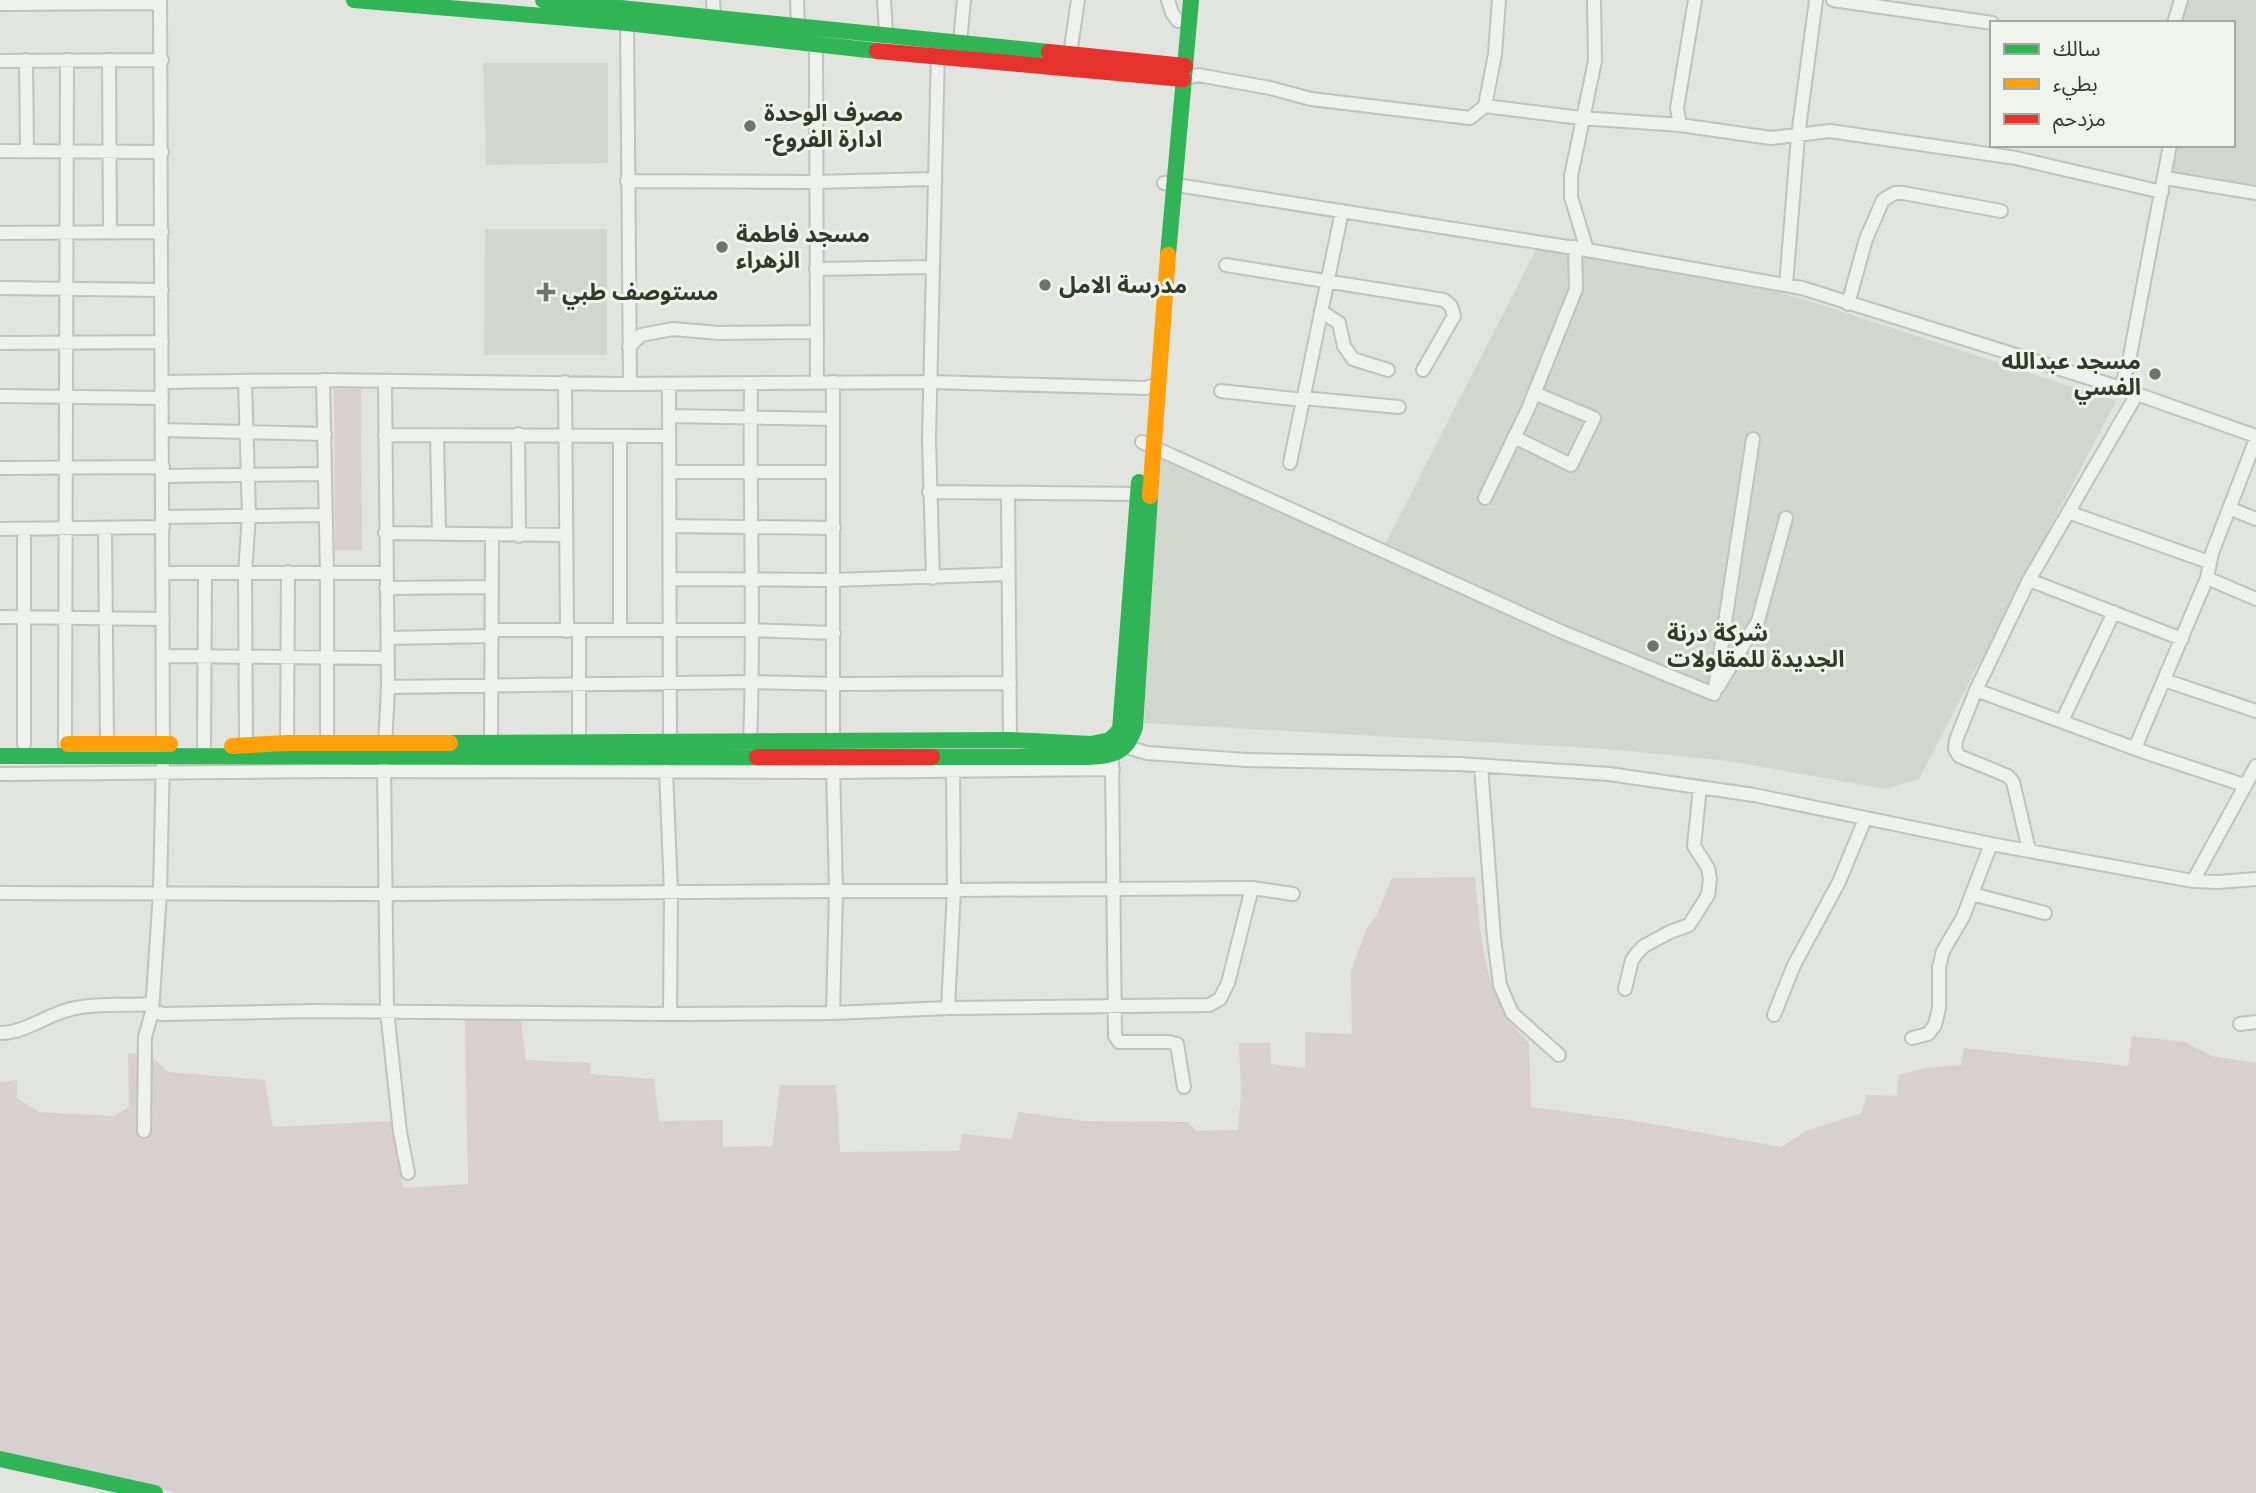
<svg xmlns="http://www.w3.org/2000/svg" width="2256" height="1493" font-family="Karla,'Noto Sans Arabic',sans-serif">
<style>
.built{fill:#d1d7ce}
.green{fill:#d8d0d0}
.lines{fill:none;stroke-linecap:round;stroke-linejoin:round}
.street-casing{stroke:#bfc2bd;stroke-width:16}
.street{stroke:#eff1ef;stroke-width:12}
.fast{stroke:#30b455;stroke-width:16}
.slow{stroke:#ff9f0a;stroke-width:16}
.jam{stroke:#e5322d;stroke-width:16}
.poi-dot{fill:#6d7768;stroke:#f0f4ec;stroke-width:2.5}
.labels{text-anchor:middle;stroke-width:6;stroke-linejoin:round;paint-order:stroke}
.poi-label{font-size:23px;font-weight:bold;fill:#2f3c28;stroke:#f0f4ec;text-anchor:start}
</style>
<rect width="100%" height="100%" fill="#e1e4df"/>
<!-- built -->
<path class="built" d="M2172 0H2256V185L2163 171 2168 145H2233V23H2168Z
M483 63H608V163L486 165Z
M485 229H607V355H484Z
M1539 244 1658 270 1760 288 1803 299 2116 401 1919 779 1886 789 1729 761 1607 749 1144 723 1157 445 1382 550Z"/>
<!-- green -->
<path class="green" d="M334 389H361L362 550H335Z
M1475 877C1481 939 1482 997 1529 1043L1531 1107 1636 1121 1781 1147 1808 1130 1862 1113 1866 1095 1897 1096 1899 1075 1926 1068 1961 1065 1964 1048 2128 1066 2132 1036 2185 1042 2213 1056 2256 1063V1493H178L0 1456V1082L17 1080V1098L39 1112 114 1116 129 1107 128 1053 149 1055 169 1072 265 1080 273 1127 392 1121 403 1188 468 1184 465 1020H521L526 1060 590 1063V1074L654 1079 659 1121 723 1120V1147L772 1146 780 1085H836L840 1152 959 1151 962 1134 1011 1139 1019 1112 1085 1121 1188 1122 1196 1131 1238 1130 1241 1093 1239 1043H1270L1271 1064 1305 1068V1032L1352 1034 1351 972 1366 930 1376 916 1392 878Z"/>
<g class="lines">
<defs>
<path id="street" d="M160 0 163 757 160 892 152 1012 164 1014 312 1011 670 1014 833 1013 948 1008 1209 1005 1220 999 1228 983 1252 888
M713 0 714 17
M797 0 798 25
M884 0 886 34
M1168 0 1172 13 1178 21
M1833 0 1992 23
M0 4 160 3
M627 17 630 384
M2174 23 2181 0
M960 42 964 0
M816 45 817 383
M1070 54 1078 0
M26 60 27 151
M109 60 110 232
M0 61 162 60
M1183 79 1198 75 1270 88 1311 99 1470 118 1485 106 1581 118 1680 125 1771 138 1830 131 2016 158 2162 192
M1485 106 1495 54 1499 0
M1680 125 1677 108 1695 0
M0 151 162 152
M2165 178 2256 193
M627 181 816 182 934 179
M1164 183 1587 250 1802 288 2121 388 2129 361 2170 145
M0 233 162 232
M1587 250 1571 197V176L1595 61 1594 0
M1226 265 1444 300 1451 306 1454 316 1423 370
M816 269 932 267
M1786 285 1798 136 1816 0
M0 288 162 290
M1848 304 1866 239 1883 200 1895 193H1903L2001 211
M1321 311 1339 323 1344 346 1353 359 1388 370
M0 343 162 342
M629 347 641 335 673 329 719 333 817 332
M323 380 327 573V744
M245 381 249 515 245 573 246 745
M162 382 323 380 622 384 931 382 1146 388 1157 384
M565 382 567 631
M669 384 670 742
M1221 391 1303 400
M2131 392 2256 436
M0 396 162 398
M1303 398 1399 407
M669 416 833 419
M163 430 325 434
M518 434 519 536
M385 435 669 436
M437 435 439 534
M1514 437 1571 465 1594 418 1534 393
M1142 442 1560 631 1714 694
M1290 463 1342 211
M0 468 163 467
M670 472H833
M162 476 325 474
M929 492 1138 494
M1008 493 1010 740
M1485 498 1528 409 1576 289 1575 247
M2229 508 2256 519
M2068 512 2209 562
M163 517 326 515
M671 526 834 528
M105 528 107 743
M0 529 163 527
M24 529V744
M385 533 564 535
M163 573H386
M933 578 929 439 938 50
M2207 578 2256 599
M671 579 834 580 1008 574
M2029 580 2182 639
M386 588 492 587
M0 617 163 619
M492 630H751L834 633
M620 630V436
M388 638 492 636
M163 656 388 658
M2164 680 2256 711
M388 687 753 682 834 684 1010 683
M1718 687 1758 621 1786 518
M1976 690 2147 753 2244 785
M1714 694 1753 439
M2062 721 2114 612
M579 742V631
M750 742C755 623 749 504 751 384
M1122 742 1127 747 1147 753 1246 760 1459 764 1609 774 1754 795 1991 844 2193 881 2218 882 2256 879
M287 743 288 572
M491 743 492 536
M65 744 67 60
M204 746 205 574
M385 747 388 687 385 381
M833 747V382
M2135 748 2207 578 2212 553 2256 439
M1112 761 1115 1036 1119 1042H1169L1177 1044 1184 1087
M384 765 387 1011 400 1132 408 1173
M833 765 836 891 833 1013
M1481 766 1494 938 1500 985 1512 1013 1559 1055
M666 771 671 892 670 1014
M0 774 327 771 833 772 1113 769
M2029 850 2013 782 2008 776 1959 756 1955 749 1956 740 1976 690 2029 580 2137 394
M2193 881 2256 766
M0 893 387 894 1252 888 1293 894
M1972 894 2045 913
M1625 989 1632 960 1637 953 1644 946 1670 932 1689 925 1708 895 1710 879 1708 868 1694 846 1700 787
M948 1008 954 890 953 764
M1774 1015 1794 965 1839 882 1865 819
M2240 1024 2256 1022
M0 1033C27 1033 50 1012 76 1008 101 1003 127 1006 152 1004
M1912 1038 1928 1034 1935 1025 1939 1008V967L1943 951 1963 917 1991 844
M144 1131 145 1037 152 1012"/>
</defs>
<!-- street casing -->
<use href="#street" class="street-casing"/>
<!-- street -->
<use href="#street" class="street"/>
<!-- fast -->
<path class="fast" d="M354 0 627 23 877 51
M543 0 1049 52
M1168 255 1191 0
M450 743 1010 740 1091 744 1110 740 1120 730 1139 482
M0 756 757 757
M932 757H1088C1114 755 1126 754 1135 727L1150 496
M0 1459 155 1493"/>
<!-- slow -->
<path class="slow" d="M1150 496 1168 255
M68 744H170
M232 746 287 743H450"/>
<!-- jam -->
<path class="jam" d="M877 51 1183 79
M1049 52 1185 66
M757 757H932"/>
</g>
<!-- markers -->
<g class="poi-dot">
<circle cx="750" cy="126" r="7"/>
<circle cx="722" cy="247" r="7"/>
<circle cx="1045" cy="285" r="7"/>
<path d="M542.5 281.5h7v7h7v7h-7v7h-7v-7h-7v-7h7z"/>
<circle cx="2155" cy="374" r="7"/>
<circle cx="1653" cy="646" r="7"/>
</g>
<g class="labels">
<!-- poi labels -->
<g class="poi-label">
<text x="764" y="121">مصرف الوحدة<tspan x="764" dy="26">-ادارة الفروع</tspan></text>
<text x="736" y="242">مسجد فاطمة<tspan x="736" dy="26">الزهراء</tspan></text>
<text x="1059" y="293">مدرسة الامل</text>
<text x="562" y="300">مستوصف طبي</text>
<text x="2141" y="369" text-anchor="end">مسجد عبدالله<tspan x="2141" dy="26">الفسي</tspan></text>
<text x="1667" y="641">شركة درنة<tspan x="1667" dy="26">الجديدة للمقاولات</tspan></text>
</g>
</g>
<!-- legend -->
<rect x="1990" y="21" width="245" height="126" fill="#f0f4ec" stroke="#a3aa9e" stroke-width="2"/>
<rect x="2004" y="44" width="35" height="10" fill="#30b455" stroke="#a3aa9e" stroke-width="2"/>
<text x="2053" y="56" font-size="21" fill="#2f3c28">سالك</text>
<rect x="2004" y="79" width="35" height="10" fill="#ff9f0a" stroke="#a3aa9e" stroke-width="2"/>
<text x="2053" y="91" font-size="21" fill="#2f3c28">بطيء</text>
<rect x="2004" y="114" width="35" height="10" fill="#e5322d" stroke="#a3aa9e" stroke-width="2"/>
<text x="2053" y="126" font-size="21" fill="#2f3c28">مزدحم</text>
</svg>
